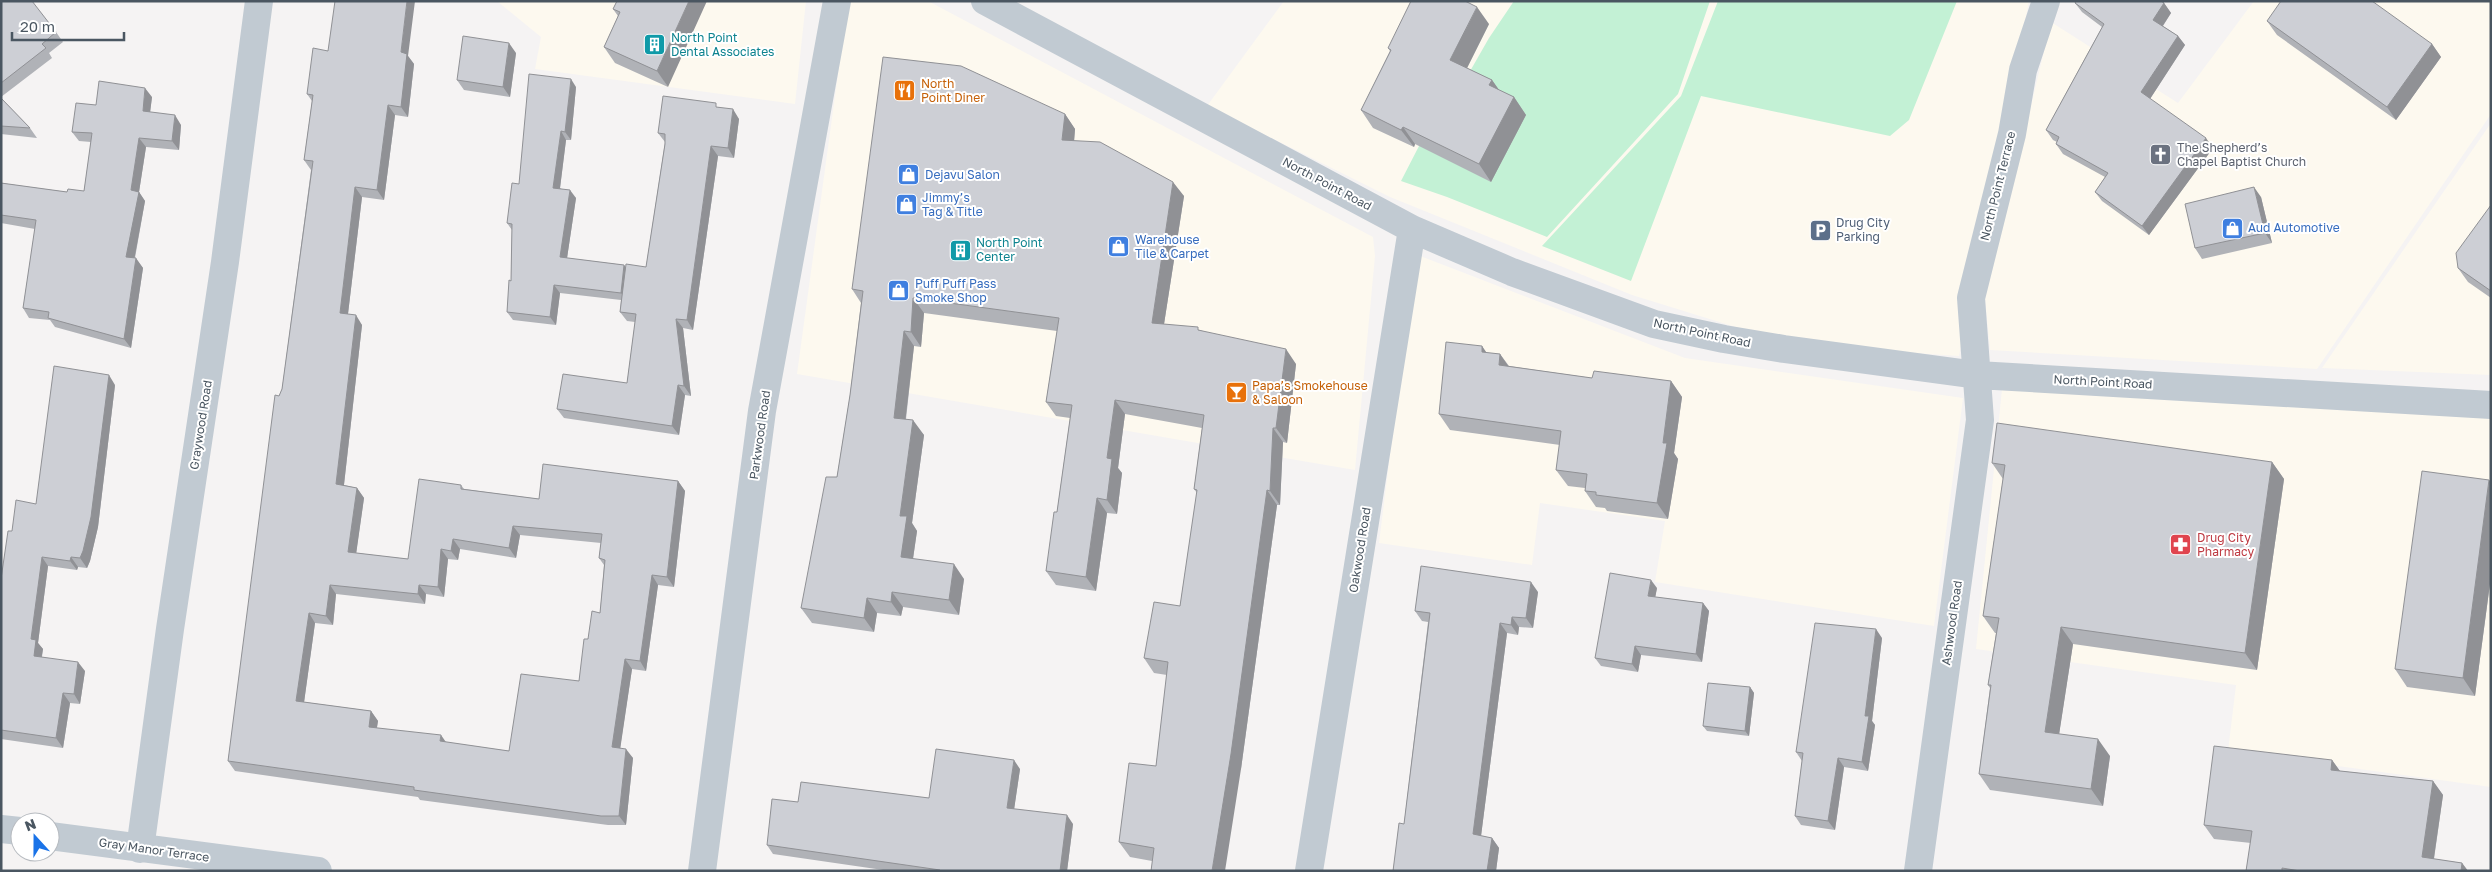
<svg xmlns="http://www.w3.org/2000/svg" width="2492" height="872" font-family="'Golos Text',sans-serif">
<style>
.commercial{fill:#fdf9ef}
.green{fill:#c3f1d5}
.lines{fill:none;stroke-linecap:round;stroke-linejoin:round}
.minor{stroke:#c1cad2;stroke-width:28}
.wall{fill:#b0b2b7;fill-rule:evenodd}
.shaded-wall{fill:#909195}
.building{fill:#cdcfd5;stroke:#909195;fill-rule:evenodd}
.labels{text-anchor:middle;stroke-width:4;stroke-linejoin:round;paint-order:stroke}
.culture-label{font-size:12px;fill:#0d838f;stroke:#fff;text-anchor:start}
.food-label{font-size:12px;fill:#c56008;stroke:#fff;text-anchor:start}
.worship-label{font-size:12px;fill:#5b616d;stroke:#fff;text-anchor:start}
.shop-label{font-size:12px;fill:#366cbe;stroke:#fff;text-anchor:start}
.street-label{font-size:12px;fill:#4a5661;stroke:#fff}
.service-label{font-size:12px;fill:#4e5e75;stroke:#fff;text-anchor:start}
.health-label{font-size:12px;fill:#be3a42;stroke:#fff;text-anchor:start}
</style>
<rect width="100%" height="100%" fill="#f5f3f3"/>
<!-- commercial -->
<path class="commercial" d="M497 1H806L795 104 535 69 541 37Z
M848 1H928L1373 237 1375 256 1355 470 797 374Z
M1284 1H2029L1959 356 1794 345 1632 295 1390 197 1207 106Z
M2254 1H2491V114L2317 369 1990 350 1985 298 2051 22 2178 103Z
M2491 123V375L2322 368Z
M1415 254 1685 358 1963 398 1934 626 1655 582 1665 521 1540 503 1532 565 1379 543Z
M2002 389 2491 416V787L2228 751 2236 685 1976 649Z"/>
<!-- green -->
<path class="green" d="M1514 1H1710L1678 94 1547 237 1447 197 1401 181 1452 82 1461 87 1489 38Z
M1718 1H1957L1909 120 1890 136 1701 96 1631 281 1542 246 1681 96Z"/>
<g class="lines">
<!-- minor -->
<path class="minor" d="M985 1 1412 229 1512 272 1654 324 1724 339 1784 349 1977 375 2491 405
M1 829 20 831
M50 836 318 871
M140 849 170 629 225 262 259 1
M702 871 762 411 837 1
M1309 871 1412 229
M1918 871 1980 420 1971 298 2012 134 2023 70 2046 1"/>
</g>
<!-- wall -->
<path class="wall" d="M1 1 56 32 63 42 49 53 52 58 1 97Z
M617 1 668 87 615 63 604 47 618 16 613 9Z
M2075 3H2164L2171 13 2163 26 2178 36 2185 45 2150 99 2213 148 2149 235 2102 201 2095 192 2105 177 2063 154 2056 144 2057 142 2053 140 2046 130 2102 27 2082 12Z
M2267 21 2432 44 2441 57 2396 120 2277 35Z
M1489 24 1467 68 1492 80 1499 90 1514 97 1526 115 1491 182 1415 144 1414 147 1373 128 1361 110 1390 51 1388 48Z
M328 51 408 56 414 64 408 117 395 115 384 200 362 197 348 314 362 325 344 485 357 488 364 498 356 553 408 559 461 485 464 489 539 499 678 481 685 491 674 587 658 585 646 671 632 669 620 748 633 758 626 825H608L420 800 418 797 235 771 228 761 279 396 282 389 311 170 304 160 312 101 307 94ZM520 535 601 543 599 558 604 565 600 613 588 639 579 681 509 751 445 742 377 728 378 721 371 711 304 702 315 623 333 625 336 594 425 604 426 594 444 597 448 559 458 560 460 549 516 558Z
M516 53 510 97 464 90 457 80Z
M576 87 571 140H566L560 188 576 198 567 258 624 265 626 268 646 267 665 142 658 133 719 107 739 119 734 158 718 156 693 330 683 328 691 396 685 395 679 435 564 418 557 409 627 383 635 322 627 321 620 312 621 300 560 293 556 325 513 320 507 312 511 281 512 230 507 223Z
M152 97 150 112 181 125 179 150 146 147 139 192 145 201 135 258 143 268 131 348 55 327 50 320 29 318 23 308 35 229 1 223V183L67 192 84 191 91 142 79 141 72 132 96 105Z
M1 98 30 128 37 138 1 134Z
M1065 114 1075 129 1074 141 1184 196 1164 324 1200 330 1296 364 1287 443 1283 442 1280 505H1277L1241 769 1152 861 1130 857 1119 842 1156 766 1167 675 1154 673 1144 658 1180 606 1197 493 1194 489 1202 428 1125 414 1118 468 1122 473 1117 514 1107 513 1096 591 1056 585 1046 571 1057 512 1070 418 1056 416 1046 402 1057 331 924 313 921 347 914 346 906 419 924 435 912 523 917 531 913 559 964 579 959 615 903 607 901 616 877 613 874 632 812 623 801 608 837 477 850 395 861 303 852 289Z
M2261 197 2272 243 2202 259 2195 248Z
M2491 205V298L2468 282 2458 268Z
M1482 346 1486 353 1500 354 1509 366 1592 378 1671 381 1682 397 1674 453 1678 459 1668 519 1607 511 1605 508 1596 507 1585 491V488L1568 486 1556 470 1560 445 1450 430 1439 414Z
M115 385 98 527 90 561 87 568 78 567 77 570 48 566 38 643 43 649 42 657 85 671 80 704 70 703 63 748 1 739V579L12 531 36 504Z
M2272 462 2284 479 2257 670 2073 644 2059 734 2110 756 2103 806 1990 790 1979 774 1990 688 1988 685 1996 633H1995L1983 616 2003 479 1992 463Z
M2489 480 2491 483V576L2475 696 2407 687 2395 669Z
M1657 588 1655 597 1703 603 1709 611 1702 662 1641 655 1638 672 1601 666 1595 658Z
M1538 592 1533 628 1519 627 1518 635 1507 633 1481 836 1492 838 1499 848 1496 871H1393L1404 824 1428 622 1422 621 1415 611Z
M1882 638 1872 721 1875 725 1868 771 1844 767 1835 830 1801 825 1795 816 1802 761 1796 752Z
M1750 687 1754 693 1749 736 1707 731 1703 726Z
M2332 760 2340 771 2433 781 2443 795 2434 859 2462 863 2468 871H2246L2251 843 2214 839 2204 825Z
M1020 769 1014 809 1073 824 1067 871H890L773 854 767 845 798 802 929 798Z"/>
<!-- shaded-wall -->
<path class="shaded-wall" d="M407 1H415L408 56 414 64 408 117 401 107V52Z
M689 1H707L668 87 657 71Z
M2164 3 2171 13 2160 30 2153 20Z
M1477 7 1489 24 1462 78 1450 60Z
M2178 36 2185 45 2148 102 2141 92Z
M509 43 516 53 510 97 503 87Z
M2432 44 2441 57 2396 120 2387 107Z
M571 79 576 87 571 140 565 132Z
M1492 80 1504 97 1489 85Z
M145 88 152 97 149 121 143 111Z
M1514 97 1526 115 1491 182 1479 164Z
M388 105 395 115 384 200 377 190Z
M733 109 739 119 734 158 728 148Z
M1065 114 1075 129 1073 155 1062 140Z
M175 115 181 125 179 150 172 141Z
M1403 127 1415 144 1414 147 1401 130Z
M561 131 566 140 559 196 553 188Z
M139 138 146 147 139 192 145 201 133 266 126 257 131 190Z
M2206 138 2213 148 2149 235 2142 226Z
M711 146 718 156 693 330 687 320Z
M1173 182 1184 196 1162 337 1152 323Z
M355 187 362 197 347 322 340 313Z
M2254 187 2261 197 2272 243 2265 233Z
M570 190 576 198 566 265 560 257Z
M136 258 143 268 131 348 124 339Z
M624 265 630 274 627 301 621 293Z
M554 285 560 293 556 325 550 317Z
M913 298 924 313 921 347 911 332Z
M356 315 362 325 343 493 336 484Z
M676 319 683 328 691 396 684 386Z
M904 331 914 346 904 432 894 418Z
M1482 346 1493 362 1482 352Z
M1286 349 1296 364 1287 443 1276 428Z
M1500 354 1511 370 1499 365Z
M109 375 115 385 98 527 90 561 87 568 80 558Z
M1671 381 1682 397 1674 453 1678 459 1668 519 1657 503 1663 443Z
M678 385 685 395 679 435 672 426Z
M1115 400 1125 414 1118 468 1122 473 1117 514 1107 500V458Z
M913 420 924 435 912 523 917 531 911 572 901 557 900 516Z
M1273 428 1283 442 1280 505 1270 491Z
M2272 462 2284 479 2257 670 2245 653Z
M2489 480 2491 483V576L2475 696 2463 678Z
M678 481 685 491 674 587 667 577Z
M357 488 364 498 355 562 348 552Z
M1267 490 1277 505 1241 769 1225 871H1212Z
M1097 498 1107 513 1096 591 1086 577Z
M513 526 520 535 516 558 509 548Z
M453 539 460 549 458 560 451 551Z
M441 549 448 559 444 597 438 587Z
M42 557 48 566 38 643 43 649 40 666 34 656 31 639Z
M71 557 78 567 77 570 70 561Z
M954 564 964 579 959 615 949 600Z
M652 575 658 585 646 671 640 661Z
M1651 580 1657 588 1654 604 1648 596Z
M1531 582 1538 592 1533 628 1526 618Z
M330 585 336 594 333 625 326 616Z
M419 585 426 594 425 604 418 594Z
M892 592 903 607 901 616 891 602Z
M867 598 877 613 874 632 864 618Z
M1703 603 1709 611 1702 662 1696 654Z
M309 613 315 623 303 710 296 701Z
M1512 617 1519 627 1518 635 1511 625Z
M1500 623 1507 633 1480 844 1473 834Z
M2061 627 2073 644 2057 748 2045 732Z
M1876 629 1882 638 1872 721 1875 725 1868 771 1862 762 1865 716Z
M1635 646 1641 655 1638 672 1632 664Z
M625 659 632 669 619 757 612 747Z
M78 662 85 671 80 704 74 694Z
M1750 687 1754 693 1749 736 1745 731Z
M63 693 70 703 63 748 56 738Z
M371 711 378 721 375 737 369 727Z
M441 735 448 745 440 741Z
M2098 739 2110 756 2103 806 2091 789Z
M626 749 633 758 626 825 619 816Z
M1838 758 1844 767 1835 830 1828 821Z
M1014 760 1020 769 1013 817 1007 808Z
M2332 760 2342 774 2331 770Z
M2433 781 2443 795 2432 871 2422 857Z
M1067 815 1073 824 1067 871H1060Z
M1492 838 1499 848 1496 871H1487Z
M2462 863 2468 871H2461Z"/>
<!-- building -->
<path class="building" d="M1 1H32L56 32 42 44 46 48 1 83Z
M335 1H407L401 52 407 54 401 107 388 105 377 190 355 187 340 313 356 315 336 484 357 488 348 552 408 559 419 479 461 485V489L539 499 543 464 678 481 667 577 652 575 640 661 625 659 612 747 626 749 619 816H601L414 790V787L228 761 275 395 279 396 282 389 313 161 304 160 313 95 307 94 313 48 328 51ZM513 526 602 534 599 558 605 560 600 613 592 611 588 639H584L579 681 521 674 509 751 440 741 441 735 369 727 371 711 296 701 309 613 326 616 330 585 418 594 419 585 438 587 441 549 451 551 453 539 509 548Z
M617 1H689L657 71 604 47 620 12 613 9Z
M1411 1H1465L1477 7 1450 60 1492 80 1489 85 1514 97 1479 164 1403 127 1401 130 1361 110 1391 50 1388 48Z
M2076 1H2161L2164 3 2153 20 2178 36 2141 92 2206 138 2142 226 2095 192 2108 173 2056 144 2059 137 2046 130 2104 24 2075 3Z
M2281 1H2372L2432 44 2387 107 2267 21Z
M463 36 509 43 503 87 457 80Z
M883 57 961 66 1065 114 1062 140 1100 142 1173 182 1152 323 1198 327V330L1286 349 1276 428H1273L1270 491 1267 490 1231 754 1212 871H1151L1154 848 1119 842 1129 763 1156 766 1168 662 1144 658 1154 602 1180 606 1197 490 1194 489 1204 415 1115 400 1107 458 1112 459 1107 500 1097 498 1086 577 1046 571 1054 512H1057L1072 405 1046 402 1059 318 913 298 911 332 904 331 894 418 913 420 900 516H907L901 557 954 564 949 600 892 592 891 602 867 598 864 618 801 608 826 477H837L850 395 863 291 852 289Z
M529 74 571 79 565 132 561 131 553 188 570 190 560 257 624 265 621 293 554 285 550 317 507 312 509 280 511 281 512 224 507 223 512 183 519 184Z
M99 81 145 88 143 111 175 115 172 141 139 138 131 190 139 192 126 257 136 258 124 339 48 318 49 312 23 308 36 220 1 215V183L67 192 68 189 84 191 92 133 72 132 76 103 96 105Z
M663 96 716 103V107L733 109 728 148 711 146 687 320 676 319 684 386 678 385 672 426 557 409 563 374 627 383 636 314 620 312 626 264 646 267 665 144V134L658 133Z
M1 98 30 128 1 126Z
M2254 187 2265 233 2195 248 2185 204Z
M2491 205V291L2458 268 2456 253Z
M1446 342 1482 346V352L1500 354 1499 365 1592 378 1594 371 1671 381 1663 443H1667L1657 503 1596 495V492L1585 491 1587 474 1556 470 1561 431 1439 414Z
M54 366 109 375 91 517 83 551 80 558 71 557 70 561 42 557 31 639 36 640 34 656 78 662 74 694 63 693 56 738 1 730V579L8 531H12L16 500 36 504Z
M1997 423 2272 462 2245 653 2061 627 2045 732 2098 739 2091 789 1979 774 1991 685H1988L1999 618 1983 616 2005 465 1992 463Z
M2422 471 2489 480 2463 678 2395 669Z
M1421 566 1531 582 1526 618 1512 617 1511 625 1500 623 1473 834 1492 838 1487 871H1393L1399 823 1404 824 1430 613 1415 611Z
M1610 573 1651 580 1648 596 1703 603 1696 654 1635 646 1632 664 1595 658Z
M1815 623 1876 629 1865 716H1869L1862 762 1838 758 1828 821 1795 816 1803 753 1796 752Z
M1708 683 1750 687 1745 731 1703 726Z
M2214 746 2332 760 2331 770 2433 781 2422 857 2462 863 2461 871H2300L2282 868V871H2246L2252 831 2204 825Z
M936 749 1014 760 1007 808 1067 815 1060 871H939L940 870 767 845 772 799 798 802 801 782 929 798Z"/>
<!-- icons -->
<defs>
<symbol id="building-square" viewBox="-11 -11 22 22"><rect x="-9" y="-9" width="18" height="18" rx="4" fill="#0f9aa8" stroke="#fff"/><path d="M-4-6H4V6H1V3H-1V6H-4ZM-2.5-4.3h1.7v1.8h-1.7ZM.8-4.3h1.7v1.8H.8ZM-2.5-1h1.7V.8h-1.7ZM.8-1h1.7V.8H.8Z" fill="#fff"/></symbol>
<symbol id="restaurant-square" viewBox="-11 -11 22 22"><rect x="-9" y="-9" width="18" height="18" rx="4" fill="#e8710a" stroke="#fff"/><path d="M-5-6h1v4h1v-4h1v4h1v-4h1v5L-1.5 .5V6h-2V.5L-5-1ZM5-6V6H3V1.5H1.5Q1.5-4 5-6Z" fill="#fff"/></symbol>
<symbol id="church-square" viewBox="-11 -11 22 22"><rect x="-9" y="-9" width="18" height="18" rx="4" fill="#6b7280" stroke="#fff"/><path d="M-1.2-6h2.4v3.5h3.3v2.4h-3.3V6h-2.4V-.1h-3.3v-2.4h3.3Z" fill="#fff"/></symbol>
<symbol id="shop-square" viewBox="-11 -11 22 22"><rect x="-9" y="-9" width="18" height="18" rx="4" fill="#3f7fe0" stroke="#fff"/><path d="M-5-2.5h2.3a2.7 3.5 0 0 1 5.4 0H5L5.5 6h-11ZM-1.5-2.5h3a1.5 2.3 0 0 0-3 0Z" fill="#fff"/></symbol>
<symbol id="parking-square" viewBox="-11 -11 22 22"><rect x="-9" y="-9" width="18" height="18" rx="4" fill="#5c6f8a" stroke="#fff"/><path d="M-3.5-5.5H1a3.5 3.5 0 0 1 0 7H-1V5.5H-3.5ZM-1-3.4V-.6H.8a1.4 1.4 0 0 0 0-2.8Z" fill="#fff"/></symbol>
<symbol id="bar-square" viewBox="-11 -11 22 22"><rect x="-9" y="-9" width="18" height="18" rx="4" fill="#e8710a" stroke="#fff"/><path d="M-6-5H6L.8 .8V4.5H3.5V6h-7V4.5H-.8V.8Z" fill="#fff"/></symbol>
<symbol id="pharmacy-square" viewBox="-11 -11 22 22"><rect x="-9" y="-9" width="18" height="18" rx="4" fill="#e0444e" stroke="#fff"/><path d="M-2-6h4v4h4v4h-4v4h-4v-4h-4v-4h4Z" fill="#fff"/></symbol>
</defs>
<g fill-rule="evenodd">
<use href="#building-square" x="642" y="32" width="25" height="25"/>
<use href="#restaurant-square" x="892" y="78" width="25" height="25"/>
<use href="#church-square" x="2148" y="142" width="25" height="25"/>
<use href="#shop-square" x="896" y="162" width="25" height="25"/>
<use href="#shop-square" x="894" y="192" width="25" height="25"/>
<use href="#shop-square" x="2220" y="216" width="25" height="25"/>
<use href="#parking-square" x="1808" y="218" width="25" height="25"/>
<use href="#shop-square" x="1106" y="234" width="25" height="25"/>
<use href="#building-square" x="948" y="238" width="25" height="25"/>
<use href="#shop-square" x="886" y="278" width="25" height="25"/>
<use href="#bar-square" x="1224" y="380" width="25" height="25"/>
<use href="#pharmacy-square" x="2168" y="532" width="25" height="25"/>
</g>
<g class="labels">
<!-- culture labels -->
<g class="culture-label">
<text x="671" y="42">North Point<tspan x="671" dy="14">Dental Associates</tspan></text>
<text x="976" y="247">North Point<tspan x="976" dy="14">Center</tspan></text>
</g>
<!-- food labels -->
<g class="food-label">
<text x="921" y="88">North<tspan x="921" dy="14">Point Diner</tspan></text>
<text x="1252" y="390">Papa’s Smokehouse<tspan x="1252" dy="14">&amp; Saloon</tspan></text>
</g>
<!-- worship labels -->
<g class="worship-label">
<text x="2177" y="152">The Shepherd’s<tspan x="2177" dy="14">Chapel Baptist Church</tspan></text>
</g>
<!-- shop labels -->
<g class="shop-label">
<text x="925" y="179">Dejavu Salon</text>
<text x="922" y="202">Jimmy’s<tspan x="922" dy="14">Tag &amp; Title</tspan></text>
<text x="2248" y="232">Aud Automotive</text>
<text x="1135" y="244">Warehouse<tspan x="1135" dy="14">Tile &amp; Carpet</tspan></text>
<text x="915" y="288">Puff Puff Pass<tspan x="915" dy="14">Smoke Shop</tspan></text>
</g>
<!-- street labels -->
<g class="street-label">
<text transform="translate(1327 184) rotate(28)" y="4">North Point Road</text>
<text transform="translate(1998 186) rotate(-76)" y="4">North Point Terrace</text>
<text transform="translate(1702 333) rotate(12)" y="4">North Point Road</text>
<text transform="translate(2103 382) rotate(3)" y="4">North Point Road</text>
<text transform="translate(201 425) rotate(-81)" y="4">Graywood Road</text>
<text transform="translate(760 435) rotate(-82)" y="4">Parkwood Road</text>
<text transform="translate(1360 550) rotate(-81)" y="4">Oakwood Road</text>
<text transform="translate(1952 623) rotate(-82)" y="4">Ashwood Road</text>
<text transform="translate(154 850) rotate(8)" y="4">Gray Manor Terrace</text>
</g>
<!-- service labels -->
<g class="service-label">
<text x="1836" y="227">Drug City<tspan x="1836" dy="14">Parking</tspan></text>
</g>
<!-- health labels -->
<g class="health-label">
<text x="2197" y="542">Drug City<tspan x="2197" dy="14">Pharmacy</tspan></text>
</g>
</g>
<!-- border -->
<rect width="2492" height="872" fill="none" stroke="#4a5661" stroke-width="5"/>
<!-- north arrow -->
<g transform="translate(35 837) rotate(339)"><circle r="24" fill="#ffffff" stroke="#b7bbc0"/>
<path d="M0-4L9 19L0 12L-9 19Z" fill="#1a73e8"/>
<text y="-8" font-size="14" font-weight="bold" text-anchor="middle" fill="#4a5661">N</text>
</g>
<!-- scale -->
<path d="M12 32v8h112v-8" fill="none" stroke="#4a5661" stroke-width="2.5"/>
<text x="20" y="32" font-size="15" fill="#4a5661" stroke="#ffffff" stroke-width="4" paint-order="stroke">20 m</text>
</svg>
